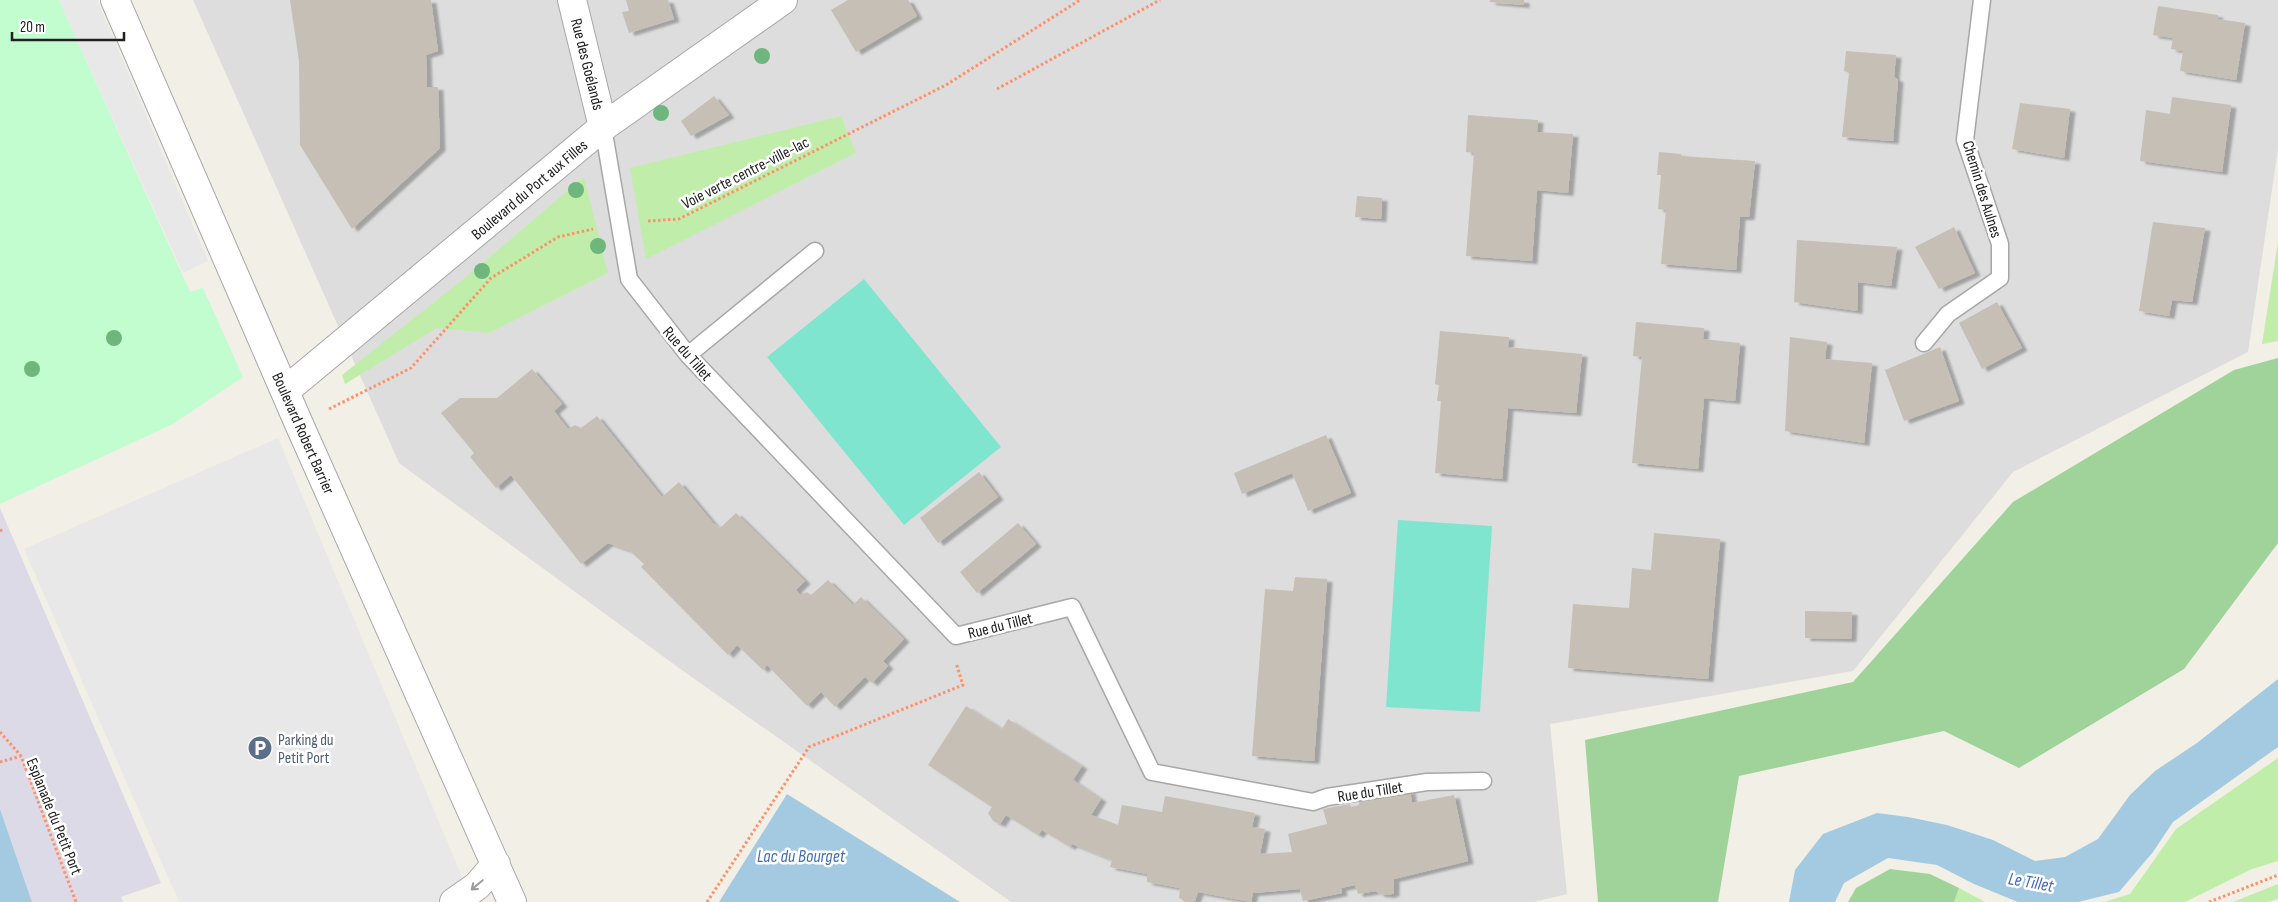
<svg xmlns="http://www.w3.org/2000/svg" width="2278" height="902" font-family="'Sofia Sans Condensed',sans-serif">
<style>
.residential{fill:#dedddd}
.grass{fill:#c0eeaa}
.forest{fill:#a0d399}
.park{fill:#c2fdd0}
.pitch{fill:#80e5ce}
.parking{fill:#e8e8e8}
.plaza{fill:#dcdae7}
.water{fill:#a4cae1}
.building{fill:#c6bfb5;filter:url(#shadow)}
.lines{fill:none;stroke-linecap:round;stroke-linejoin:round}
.lane-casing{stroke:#a7a7a7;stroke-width:19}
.street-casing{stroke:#a7a7a7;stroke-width:30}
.path{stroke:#ff916a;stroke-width:3;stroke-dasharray:2.5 2.5;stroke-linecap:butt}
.lane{stroke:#fff;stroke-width:16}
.street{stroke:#fff;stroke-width:28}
.tree{fill:#6fb67c}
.oneway{stroke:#9b9b9b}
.labels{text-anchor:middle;stroke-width:5;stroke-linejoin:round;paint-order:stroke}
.street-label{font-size:16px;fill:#202020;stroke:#fff}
.service-label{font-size:16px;fill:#4e5e75;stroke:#fff;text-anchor:start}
.water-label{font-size:18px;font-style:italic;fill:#456cb7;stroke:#fff}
</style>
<defs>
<filter id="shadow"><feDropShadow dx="5.5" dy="3" stdDeviation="1" flood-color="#0004"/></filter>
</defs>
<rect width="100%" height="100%" fill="#f1efe6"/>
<!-- residential -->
<path class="residential" d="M193 0H2278V149L2248 352 2013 472 1853 671 1550 724 1567 894 1534 902H1011L679 668 399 463Z"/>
<!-- grass -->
<path class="grass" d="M841 116 856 153 646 259 630 168Z
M584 177 608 273 489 333 437 328 345 384 342 375 466 277Z
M2278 242V341L2262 344Z
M2278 758V861L2252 869 2185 902H2104L2130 894 2176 829Z
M2278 884V899L2267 902H2233Z
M1959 888 1985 902H1954Z"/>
<!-- forest -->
<path class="forest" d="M2278 358V543L2184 669 2019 768 1944 731 1739 776 1718 902H1598L1585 740 1853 682 2013 502 2234 370Z
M1890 869 1930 874 1959 888 1954 902H1848L1856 888Z"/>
<!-- park -->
<path class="park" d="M0 0H59L190 292 203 288 243 377 173 424 0 504Z"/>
<!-- pitch -->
<path class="pitch" d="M864 279 1001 447 904 525 767 357Z
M1398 520 1492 526 1480 712 1386 707Z"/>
<!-- parking -->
<path class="parking" d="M59 0H97L208 261 183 273Z
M278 438 470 896 468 902H179L24 549Z"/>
<!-- plaza -->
<path class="plaza" d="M0 508 161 883 121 897 123 902H32L0 809Z"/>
<!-- water -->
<path class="water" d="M2278 679V747L2173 822 2153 852 2119 892 2078 902H2018L1974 884 1937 865 1888 858 1844 883 1835 902H1789L1795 870 1823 834 1877 813 1908 817 1947 825 1993 840 2035 861 2065 857 2098 839 2130 795 2155 771 2197 743Z
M787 794 960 902H719Z
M0 809 32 902H0Z"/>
<!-- building -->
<path class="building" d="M290 0H431L438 51 426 55 427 87H438L440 148 352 229 300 145 299 61Z
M626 0H668L674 19 629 33 622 12 629 11Z
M848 0H908L917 16 856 52 831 10Z
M1490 0H1524V5L1490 2Z
M2158 6 2218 15V19L2245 23 2236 80 2180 71 2183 51 2171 49 2173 38 2153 35Z
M1846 51 1896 55 1894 77 1898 80 1893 141 1842 137 1849 73 1844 71Z
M714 96 729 115 691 136 681 121Z
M2172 97 2231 105 2222 172 2140 161 2146 110 2170 114Z
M2020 103 2070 109 2064 158 2012 149Z
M1468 115 1538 120 1537 132 1573 134 1568 193 1537 190 1532 261 1466 256 1474 153 1466 152Z
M1659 152 1681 154V156L1755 161 1749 217H1740L1736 270 1661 264 1666 210 1658 209 1661 175H1657Z
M1357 196 1382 198 1381 219 1355 217Z
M2153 222 2205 228 2192 302 2172 300 2169 316 2139 311Z
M1954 227 1975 273 1939 289 1915 247Z
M1797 240 1897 247 1891 286 1858 282 1857 311 1794 302Z
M1997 302 2022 348 1982 369 1959 323Z
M1636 322 1704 328 1703 339 1740 343 1735 401 1704 398 1698 469 1632 463 1642 357 1633 356Z
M1440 331 1509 337 1508 347 1582 354 1576 413 1508 408 1502 479 1435 473 1441 401H1437L1439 385 1435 384Z
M1790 337 1827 342 1825 359 1872 363 1864 443 1785 431Z
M1940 347 1959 401 1904 421 1885 370Z
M532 369 562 404 554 411 568 429 575 425 581 428 597 416 662 497 679 482 713 523 720 528 736 513 805 581 796 590 800 595 807 592 811 595 828 580 853 605 861 597 904 639 883 661 888 666 872 683 865 677 835 707 821 692 807 706 767 665 763 670 737 645 728 655 641 567 644 564 630 551 608 543 581 564 511 475 496 488 470 457 474 453 441 413 460 398H497Z
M1326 435 1351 493 1308 511 1292 473 1242 494 1234 473Z
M979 472 998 497 938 543 920 518Z
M1018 523 1036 544 977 593 960 572Z
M1654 533 1720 539 1708 679 1568 668 1573 604 1629 608 1632 568 1651 570Z
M1295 577 1327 579 1314 761 1252 756 1265 589 1293 591Z
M1805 611 1852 612 1851 639 1805 638Z
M966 706 1002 729 1008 719 1082 766 1073 780 1101 799 1091 815 1118 825 1122 805 1162 812 1165 796 1255 813 1252 827 1265 829 1260 854 1292 852 1288 834 1327 824 1323 809 1350 804 1351 807 1359 805V801L1410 790 1412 803 1454 795 1468 861 1394 879V893L1389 895 1380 894 1376 891 1358 894 1355 885 1341 888 1342 893 1303 901 1300 889 1253 893 1251 902 1198 892 1195 901 1186 902 1179 898 1180 888 1147 882V874L1110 867 1112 860 1072 844 1070 847 1042 830 1038 835 1006 815 1000 824 993 821 988 813 992 807 928 765Z"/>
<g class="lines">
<defs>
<path id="lane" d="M603 127 629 279 688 355 956 636 1072 607 1152 772 1313 802 1327 797 1427 782 1483 781
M1924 343 1948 314 2000 278V244L1965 140 1982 0
M688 355 815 251"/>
<path id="street" d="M115 0 299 424 512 902
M572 0 603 127
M285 391 603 127 783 0
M454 902 477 886 496 864"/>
</defs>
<!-- lane casing -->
<use href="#lane" class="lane-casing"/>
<!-- street casing -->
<use href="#street" class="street-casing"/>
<!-- path -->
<path class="path" d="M997 89 1160 0
M648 221 679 219 946 85 1080 0
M329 409 411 368 491 278 558 237 593 229
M0 531 4 529
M0 732 21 756 76 902
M0 762 21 756
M707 902 809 747 963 685 956 663
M2209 902 2278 875"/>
<!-- lane -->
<use href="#lane" class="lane"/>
<!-- street -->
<use href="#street" class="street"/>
</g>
<!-- trees -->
<g class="tree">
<circle cx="762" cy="56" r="8"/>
<circle cx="661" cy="113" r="8"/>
<circle cx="576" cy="190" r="8"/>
<circle cx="598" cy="246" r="8"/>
<circle cx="482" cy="271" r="8"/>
<circle cx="114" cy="338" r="8"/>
<circle cx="32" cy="369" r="8"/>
</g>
<!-- one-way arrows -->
<defs><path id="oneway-shaft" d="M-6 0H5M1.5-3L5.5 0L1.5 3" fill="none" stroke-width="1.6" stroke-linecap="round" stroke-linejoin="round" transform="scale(1.25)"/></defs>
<use class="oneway" href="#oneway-shaft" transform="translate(477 885) rotate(140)"/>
<!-- icons -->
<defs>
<symbol id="parking-disc" viewBox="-11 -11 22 22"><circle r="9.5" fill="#5c6f8a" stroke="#fff"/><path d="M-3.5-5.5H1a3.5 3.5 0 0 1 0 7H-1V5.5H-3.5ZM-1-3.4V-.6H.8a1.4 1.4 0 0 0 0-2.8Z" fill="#fff"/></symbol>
</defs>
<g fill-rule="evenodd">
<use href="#parking-disc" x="246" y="734" width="28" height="28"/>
</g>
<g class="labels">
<!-- street labels -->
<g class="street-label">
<text transform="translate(588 64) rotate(76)" y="6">Rue des Goélands</text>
<text transform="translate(745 172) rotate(-27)" y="6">Voie verte centre-ville-lac</text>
<text transform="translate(529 189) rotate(-40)" y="6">Boulevard du Port aux Filles</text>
<text transform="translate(1983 189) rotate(73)" y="6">Chemin des Aulnes</text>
<text transform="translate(688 353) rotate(49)" y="6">Rue du Tillet</text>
<text transform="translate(304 433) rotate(66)" y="6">Boulevard Robert Barrier</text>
<text transform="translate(1000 625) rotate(-14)" y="6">Rue du Tillet</text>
<text transform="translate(1370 791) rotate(-9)" y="6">Rue du Tillet</text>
<text transform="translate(55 816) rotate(68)" y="6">Esplanade du Petit Port</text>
</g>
<!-- service labels -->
<g class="service-label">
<text x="278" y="745">Parking du<tspan x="278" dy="18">Petit Port</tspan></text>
</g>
<!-- water labels -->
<g class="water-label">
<text x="801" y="862">Lac du Bourget</text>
<text transform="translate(2031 882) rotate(10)" y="6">Le Tillet</text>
</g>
</g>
<!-- scale -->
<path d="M12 32v8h112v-8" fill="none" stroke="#202020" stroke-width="2.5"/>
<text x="20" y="32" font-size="15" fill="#202020" stroke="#ffffff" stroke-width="4" paint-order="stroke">20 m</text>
</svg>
